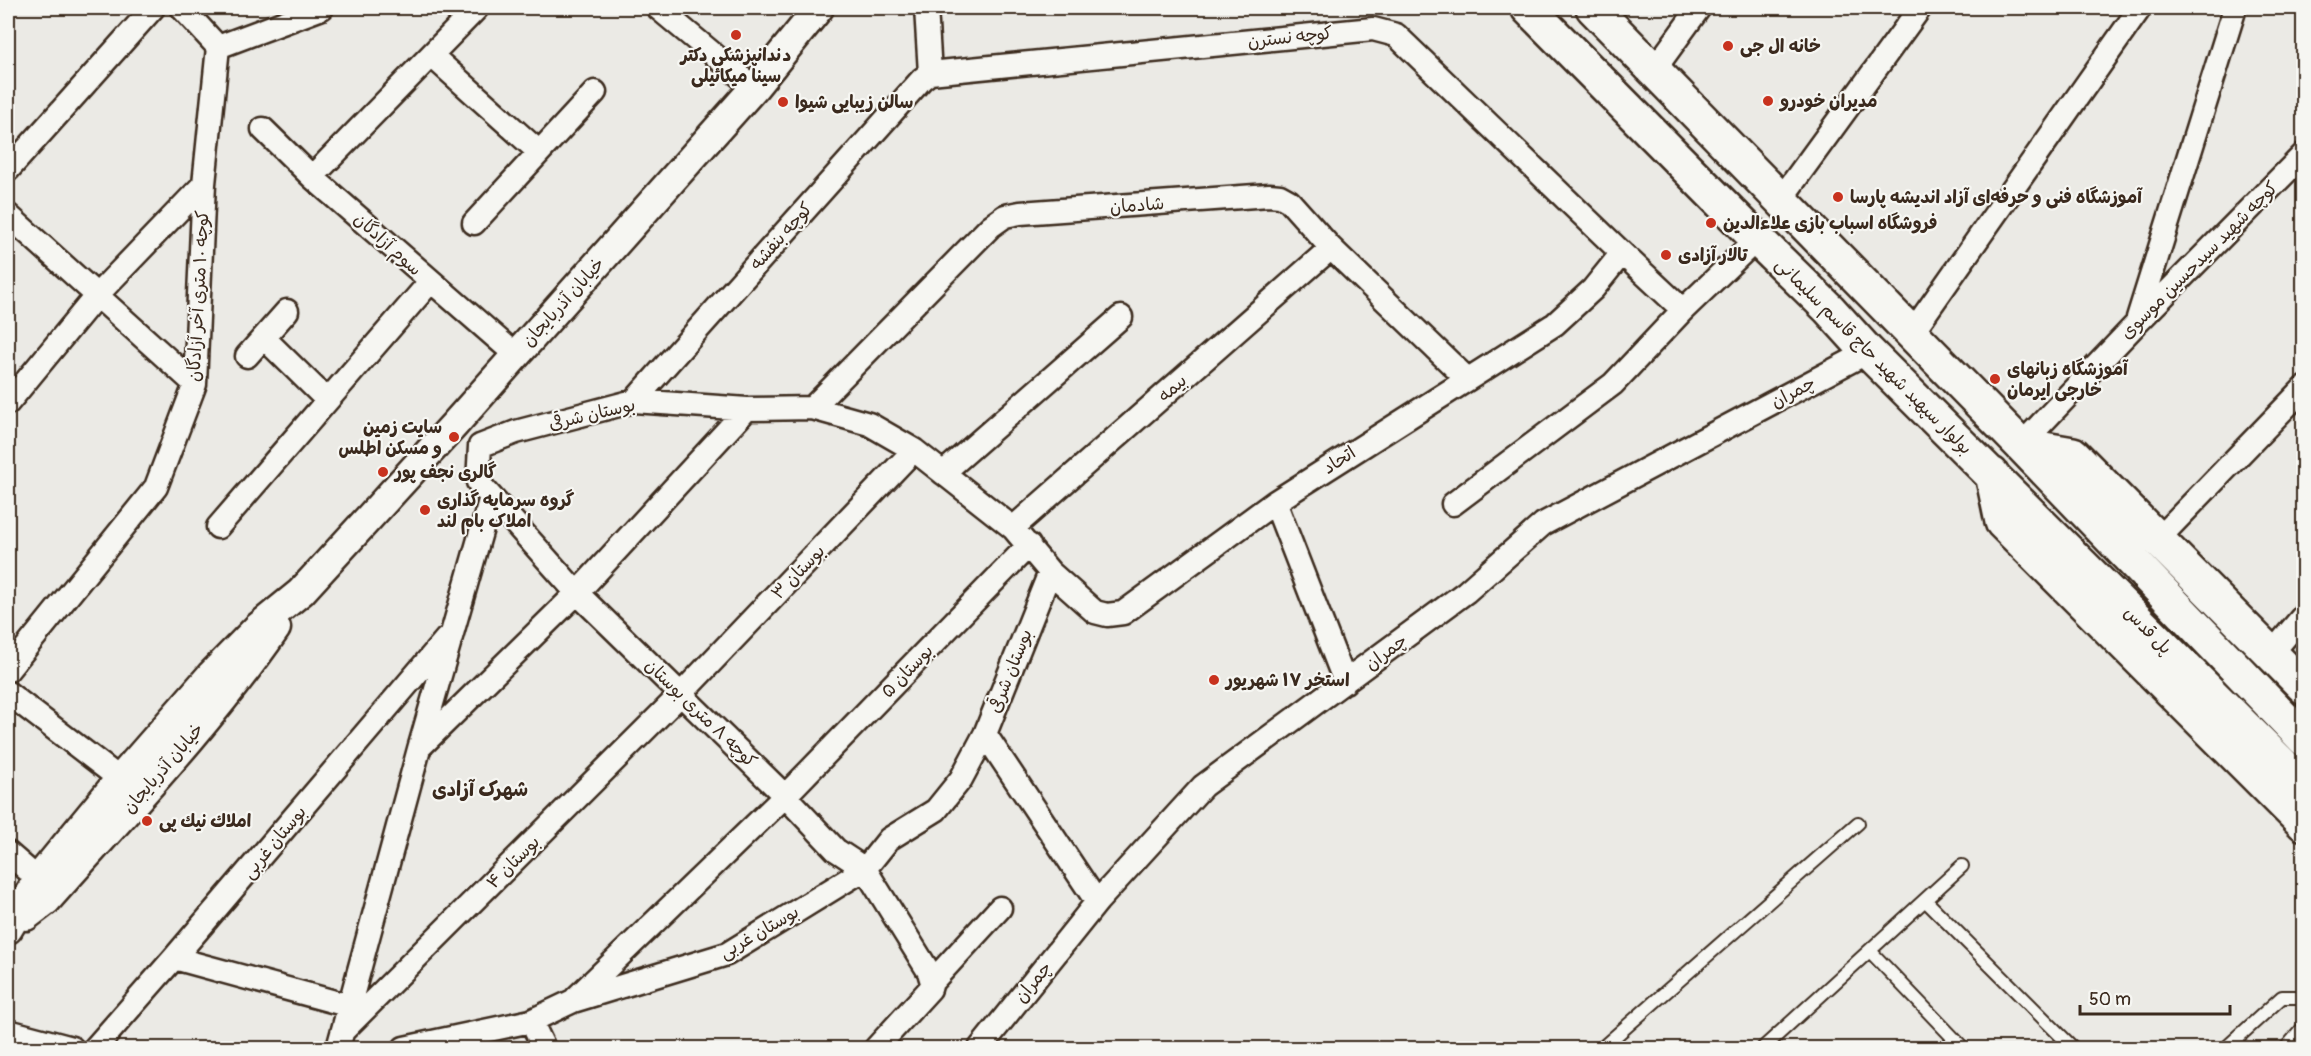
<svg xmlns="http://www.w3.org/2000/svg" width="2311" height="1056" font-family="Pangolin,'Playpen Sans Arabic',sans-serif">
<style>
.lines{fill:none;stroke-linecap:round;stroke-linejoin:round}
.service-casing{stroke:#3b2a1e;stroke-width:16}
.minor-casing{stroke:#3b2a1e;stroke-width:27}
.tertiary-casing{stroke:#3b2a1e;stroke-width:33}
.primary-casing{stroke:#3b2a1e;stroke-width:38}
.service{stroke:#f6f6f2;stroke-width:12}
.minor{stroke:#f6f6f2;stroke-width:22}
.tertiary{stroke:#f6f6f2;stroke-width:28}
.primary{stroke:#f6f6f2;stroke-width:33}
.poi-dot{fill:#c8321e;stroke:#f6f6f2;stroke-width:2}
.labels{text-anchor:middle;stroke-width:4.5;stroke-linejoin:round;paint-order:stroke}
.street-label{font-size:18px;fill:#3b2a1e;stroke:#f6f6f2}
.poi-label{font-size:18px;font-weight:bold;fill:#3b2a1e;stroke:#f6f6f2;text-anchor:start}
.neighbourhood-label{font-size:20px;font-weight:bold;fill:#3b2a1e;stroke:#f6f6f2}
</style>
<rect width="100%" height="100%" fill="#ebeae5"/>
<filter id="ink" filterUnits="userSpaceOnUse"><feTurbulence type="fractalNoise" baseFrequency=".0167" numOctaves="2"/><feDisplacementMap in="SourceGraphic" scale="12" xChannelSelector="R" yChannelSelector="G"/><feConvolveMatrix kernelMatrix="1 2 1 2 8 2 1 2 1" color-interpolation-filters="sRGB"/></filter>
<g filter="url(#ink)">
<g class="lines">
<defs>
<path id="service" d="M1925 900 2073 1048
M1870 951 1963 1048
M1602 1048 1858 823
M1763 1048 1962 866
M2226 1048 2282 997H2298L2304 1001
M2286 1048 2304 1027"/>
<path id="minor" d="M182 8 218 47
M658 8 754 88
M926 8 930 73
M431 55 539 152
M1654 70 1699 8
M263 129 312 177 516 355
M8 170 153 8
M312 177 477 8
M1781 199 1920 8
M8 215 195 384
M474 223 595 92
M2138 318 2235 8
M1911 334 2140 8
M264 338 327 400
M247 356 287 311
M634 401 922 79 930 73 1373 29 1396 35 1622 253 1683 310
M8 403 97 295 204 184
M812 408 991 226 1005 216 1020 213 1269 195 1280 196 1289 201 1331 248 1467 379
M2021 445 2137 323 2304 154
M480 446 516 432 634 401 747 409 812 408 869 424 914 450 1013 528 1050 572 1095 612 1107 615 1123 613 1275 502 1555 324 1593 289 1622 253
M480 446 478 482 577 593 785 796 836 850 865 869 929 972 932 982
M943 473 1121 317
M1275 502 1345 682
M1453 504 1613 384 1683 310 1757 239
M218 527 430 282
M1013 528 1331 248
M2158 539 2304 388
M2271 654 2304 615
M8 670 156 487 195 384 204 184 218 47 322 8
M8 693 120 779
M985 734 1097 902
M420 747 577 593 747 409
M8 853 38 879
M174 958 350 1006
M576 998 785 796 1029 545
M531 1021 544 1048
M344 1030 681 694 914 450
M8 1031 72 1048
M95 1048 174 958 446 639
M338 1048 419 749 491 497
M404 1048 531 1021 573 1001 727 954 865 869 889 839 936 810 961 779 985 734 1050 572
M876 1048 930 989 932 982 1000 908
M980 1048 1097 902 1203 786 1466 592 1543 524 1868 352"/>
<path id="tertiary" d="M26 916 47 900C125 812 209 725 276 628
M8 929 38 879 120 779 211 675 258 627 301 592 454 425 754 88 819 8"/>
<path id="primary" d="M1528 8 1757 239 1829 309 1868 352 2304 786
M1593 8 2021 445 2304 739
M2021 445 2073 454 2304 687
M1992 474 2002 522 2304 824"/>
</defs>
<!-- service casing -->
<use href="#service" class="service-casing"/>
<!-- minor casing -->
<use href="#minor" class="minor-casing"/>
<!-- tertiary casing -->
<use href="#tertiary" class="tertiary-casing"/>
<!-- primary casing -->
<use href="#primary" class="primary-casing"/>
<!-- service -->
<use href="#service" class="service"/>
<!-- minor -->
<use href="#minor" class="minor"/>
<!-- tertiary -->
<use href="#tertiary" class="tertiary"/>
<!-- primary -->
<use href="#primary" class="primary"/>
</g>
</g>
<!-- markers -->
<g class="poi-dot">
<circle cx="736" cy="35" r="6"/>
<circle cx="1728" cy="46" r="6"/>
<circle cx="1768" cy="101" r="6"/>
<circle cx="783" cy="102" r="6"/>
<circle cx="1838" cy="197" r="6"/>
<circle cx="1711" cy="223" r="6"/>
<circle cx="1666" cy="255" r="6"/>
<circle cx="1995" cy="379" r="6"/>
<circle cx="454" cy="437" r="6"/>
<circle cx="383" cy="472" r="6"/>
<circle cx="425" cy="510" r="6"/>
<circle cx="1214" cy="680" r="6"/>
<circle cx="147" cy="821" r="6"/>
</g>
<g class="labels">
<!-- street labels -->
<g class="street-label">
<text transform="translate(1290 37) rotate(-6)" y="6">کوچه نسترن</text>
<text transform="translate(1137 205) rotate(-4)" y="6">شادمان</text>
<text transform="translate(781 236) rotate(-48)" y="6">کوچه بنفشه</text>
<text transform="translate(388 244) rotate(42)" y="6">سوم آزادگان</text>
<text transform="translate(2199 260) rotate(-45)" y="6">کوچه شهید سیدحسین موسوی</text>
<text transform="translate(198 296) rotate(-87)" y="6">کوچه ۱۰ متری آخر آزادگان</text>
<text transform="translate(563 302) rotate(-48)" y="6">خیابان آذربایجان</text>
<text transform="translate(1874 356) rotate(45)" y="6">بولوار سپهبد شهید حاج قاسم سلیمانی</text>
<text transform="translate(1172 388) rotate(-41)" y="6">بیمه</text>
<text transform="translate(1793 392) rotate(-28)" y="6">چمران</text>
<text transform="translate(592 414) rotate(-13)" y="6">بوستان شرقی</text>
<text transform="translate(1339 460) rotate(-33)" y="6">اتحاد</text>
<text transform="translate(798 572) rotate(-46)" y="6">بوستان ۳</text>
<text transform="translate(2148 630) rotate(45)" y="6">پل قدس</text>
<text transform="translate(1386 652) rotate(-37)" y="6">چمران</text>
<text transform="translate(907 671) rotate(-46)" y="6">بوستان ۵</text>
<text transform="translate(1010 671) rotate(-68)" y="6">بوستان شرقی</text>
<text transform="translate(701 713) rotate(44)" y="6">کوچه ۸ متری بوستان</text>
<text transform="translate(163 768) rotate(-49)" y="6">خیابان آذربایجان</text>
<text transform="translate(274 842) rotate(-50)" y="6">بوستان غربی</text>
<text transform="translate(513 862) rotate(-45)" y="6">بوستان ۴</text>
<text transform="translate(759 932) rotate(-30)" y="6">بوستان غربی</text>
<text transform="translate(1033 982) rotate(-51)" y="6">چمران</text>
</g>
<!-- poi labels -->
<g class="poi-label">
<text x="1740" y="52">خانه ال جی</text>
<text x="736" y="61" text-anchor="middle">دندانپزشکی دکتر<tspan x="736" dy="21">سینا میکائیلی</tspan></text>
<text x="1780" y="107">مدیران خودرو</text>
<text x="795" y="108">سالن زیبایی شیوا</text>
<text x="1850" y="203">آموزشگاه فنی و حرفه‌ای آزاد اندیشه پارسا</text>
<text x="1723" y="229">فروشگاه اسباب بازی علاءالدین</text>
<text x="1678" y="261">تالار آزادی</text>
<text x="2007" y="375">آموزشگاه زبانهای<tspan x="2007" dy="21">خارجی ایرمان</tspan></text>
<text x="442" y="433" text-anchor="end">سایت زمین<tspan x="442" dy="21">و مسکن اطلس</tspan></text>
<text x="395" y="478">گالری نجف پور</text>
<text x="437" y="506">گروه سرمایه گذاری<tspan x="437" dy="21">املاک بام لند</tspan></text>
<text x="1226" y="686">استخر ١٧ شهریور</text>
<text x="159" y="827">املاك نيك پى</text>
</g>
<!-- neighbourhood labels -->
<g class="neighbourhood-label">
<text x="480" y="796">شهرک آزادی</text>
</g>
</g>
<!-- margin -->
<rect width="2311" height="1056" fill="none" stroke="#f6f6f2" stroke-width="30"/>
<rect x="15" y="15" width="2281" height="1026" fill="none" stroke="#3b2a1e" stroke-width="2" filter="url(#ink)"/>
<!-- scale -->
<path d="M2080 1005v9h150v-9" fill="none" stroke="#3b2a1e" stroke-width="3"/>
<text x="2089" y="1005" font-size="18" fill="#3b2a1e" stroke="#f6f6f2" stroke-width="4.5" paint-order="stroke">50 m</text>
</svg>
